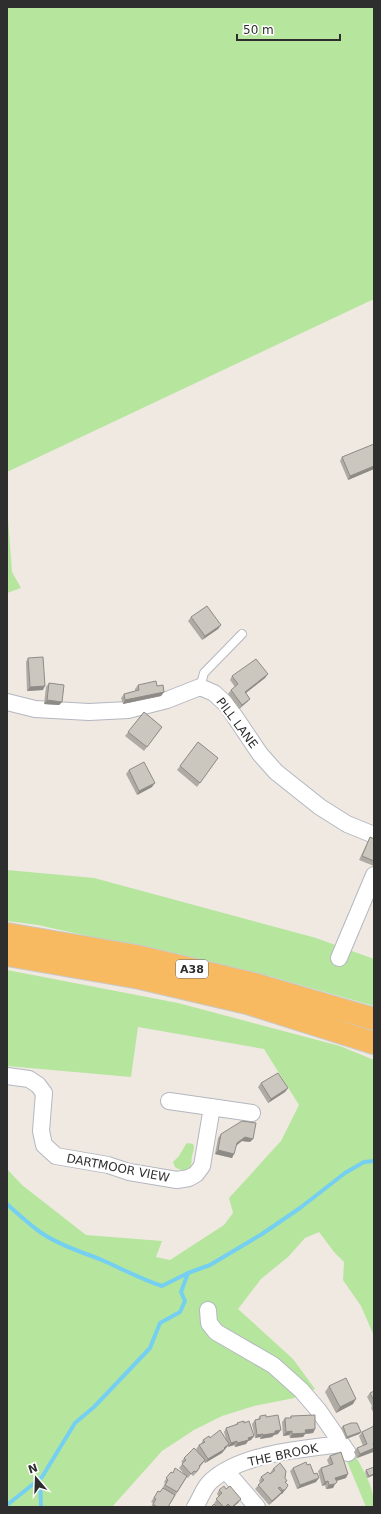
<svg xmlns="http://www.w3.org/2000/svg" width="381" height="1514" font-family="'DejaVu Sans',sans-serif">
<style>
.green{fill:#b6e59e}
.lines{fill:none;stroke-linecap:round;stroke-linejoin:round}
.stream{stroke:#75cff0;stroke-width:4}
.service-casing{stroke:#b4b7c1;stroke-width:10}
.minor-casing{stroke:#b4b7c1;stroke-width:18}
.trunk-casing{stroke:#c9c9c9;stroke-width:24}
.service{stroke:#fff;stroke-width:8}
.minor{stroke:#fff;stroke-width:16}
.trunk{stroke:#f8ba60;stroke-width:22}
.wall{fill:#afaba4}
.shaded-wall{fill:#8e8b86}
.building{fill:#cbc7bf;stroke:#8e8b86}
.labels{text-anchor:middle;stroke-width:4;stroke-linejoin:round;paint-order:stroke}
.shield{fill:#fff;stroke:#6d6d6d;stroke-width:1}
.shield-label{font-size:11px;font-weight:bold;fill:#2e2e2e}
.street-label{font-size:12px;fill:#2e2e2e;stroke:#fff}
</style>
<rect width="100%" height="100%" fill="#efe9e1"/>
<!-- green -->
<path class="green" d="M7 7H374V299L7 472Z
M7 505 12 572 21 588 7 593Z
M7 870 94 878 316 938 374 959V1006L269 976 38 925 7 921Z
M7 970 178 1003 340 1046 374 1060V1336L361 1306 343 1280 344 1262 334 1252 319 1232 305 1238 288 1257 261 1279 238 1309 293 1359 315 1389 294 1398 254 1406 222 1416 194 1430 162 1451 112 1507H7V1169L22 1185 86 1235 162 1241 156 1257 170 1260 224 1225 233 1213 229 1198 281 1141 299 1105 264 1049 138 1027 131 1077 7 1066Z
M188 1143 193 1144 194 1146C194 1150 193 1152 192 1156 191 1159 192 1162 191 1165 189 1173 179 1170 175 1167L173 1162 179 1156 186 1144Z
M354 1452C363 1472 374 1484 374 1507H366L344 1454Z"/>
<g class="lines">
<!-- stream -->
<path class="stream" d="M7 1204C18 1214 30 1225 43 1234 61 1246 82 1252 102 1260 122 1269 141 1279 162 1286L188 1273
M40 1479 41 1507
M7 1505 42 1477 75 1423 94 1407 150 1348 160 1323 180 1312 185 1301 181 1292 188 1273 210 1265 262 1234 300 1208 345 1173 364 1162 374 1161"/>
<defs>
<path id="service" d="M200 687 204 673 242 634"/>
<path id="minor" d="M7 702 35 709 89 712 128 710 167 700 200 687 214 693 227 705 260 754 276 772 320 807 347 824 374 835
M339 958 374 875
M7 1076 29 1079 38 1085 44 1093 41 1131 44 1145 56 1156 108 1165 129 1172 177 1180 189 1178 196 1174 202 1166 212 1107
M169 1101 252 1113
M208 1310 209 1323 216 1332 273 1365 301 1390 319 1411 348 1453
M226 1471 257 1507
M195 1507C201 1498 203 1488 211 1481 242 1453 302 1449 341 1444"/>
<path id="trunk" d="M7 934 136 956 254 984 374 1019
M7 955 140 978 247 1003 374 1043"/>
</defs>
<!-- service casing -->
<use href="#service" class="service-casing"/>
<!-- minor casing -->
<use href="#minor" class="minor-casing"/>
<!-- trunk casing -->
<use href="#trunk" class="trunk-casing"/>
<!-- service -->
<use href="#service" class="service"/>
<!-- minor -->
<use href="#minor" class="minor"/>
<!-- trunk -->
<use href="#trunk" class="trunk"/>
</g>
<!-- wall -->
<path class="wall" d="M374 444V469L348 480 340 461 342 457Z
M191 617 221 625 218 629 202 640 188 621Z
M28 658 43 690 27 691 26 662Z
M268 674 265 678 246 693 250 699 247 702 239 709 228 694 231 690 235 687 230 680 232 676Z
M49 683 62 702 59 705 44 704 46 687Z
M138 685 157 686 164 692 161 696 123 704 121 698 124 694 135 691V689Z
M144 712 162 727 144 751 125 736Z
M198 742 218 758 197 787 177 770Z
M129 770 152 787 137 795 126 774Z
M370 837 374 839V866L359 860 368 841Z
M261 1083 288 1088 285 1092 268 1103 258 1087Z
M221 1134 250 1142 242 1141 236 1146 232 1158 215 1154 218 1138Z
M329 1386 353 1404 336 1413 325 1392Z
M374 1391V1414L371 1408 372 1406 367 1397 370 1393Z
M260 1416 266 1417 278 1434 274 1435 272 1437 260 1439V1437L255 1438 252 1424 255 1420 258 1419Z
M291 1416 315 1429 313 1433 305 1434 303 1437 290 1438 289 1435 283 1436 282 1422 285 1418H290Z
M237 1423H244L254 1436 251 1440 248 1441 246 1444 235 1447 234 1445 228 1447V1446L222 1453 205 1463 204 1462 200 1467 198 1471 193 1476 191 1474 188 1478 187 1477 168 1507H151L153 1503 151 1502 158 1491 160 1492 162 1489 165 1483 164 1482 171 1472 172 1473 185 1475 179 1468 183 1463 181 1462 184 1458 199 1454 196 1449 199 1445 201 1444 203 1440 210 1438 226 1439 224 1432 226 1428 235 1425Z
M343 1426 361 1432 359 1434 346 1439 341 1428Z
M374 1426V1450L373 1452 357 1458 354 1452 357 1448 363 1446 359 1436 362 1432Z
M330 1456 346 1478 336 1481 333 1488 326 1489 325 1485 322 1486 318 1471 321 1468 329 1465 327 1460Z
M293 1468 316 1482 297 1489 290 1471Z
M273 1469 285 1478 287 1487 282 1494H281L279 1496 269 1505 255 1489 260 1483 259 1481 261 1477 270 1474H271L270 1473Z
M366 1470 374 1475 367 1478 365 1472Z
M226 1489 241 1499 238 1503 233 1507H217L214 1503 219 1497 217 1494 219 1490Z"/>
<!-- shaded-wall -->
<path class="shaded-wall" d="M374 466V469L348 480 350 476Z
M221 625 218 629 202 640 205 636Z
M268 674 265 678 242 696 245 692Z
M45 686 43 690 27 691 30 687Z
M164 692 161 696 123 704 125 700Z
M250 699 247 702 239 709 242 705Z
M47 700 62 702 59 705 44 704Z
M155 783 152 787 137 795 139 791Z
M288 1088 285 1092 268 1103 271 1099Z
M245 1137 253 1139 250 1142 242 1141 234 1147 237 1143Z
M218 1150 234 1154 232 1158 215 1154Z
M356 1399 353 1404 336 1413 340 1407Z
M315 1429 313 1433 305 1434 303 1437 290 1438 292 1434 305 1430Z
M281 1430 278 1434 274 1435 272 1437 260 1439 263 1435 275 1431Z
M292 1431 289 1435 283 1436 286 1432Z
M361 1432 359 1434 346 1439 347 1437Z
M263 1434 260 1437 255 1438 257 1435Z
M254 1436 251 1440 248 1441 246 1444 235 1447 237 1443 248 1438Z
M237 1441 234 1445 228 1447 231 1443Z
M229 1444 222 1453 205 1463 208 1459Z
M374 1448V1450L373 1452 357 1458 360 1454Z
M348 1474 346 1478 333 1482 335 1478Z
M374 1474V1475L367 1478 369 1476Z
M319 1478 316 1482 297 1489 300 1485Z
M328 1481 325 1485 322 1486 325 1482Z
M335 1484 333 1488 326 1489 329 1485Z
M287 1487 282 1494H281L279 1496 269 1505 282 1490Z
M241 1499 238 1503 233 1507H232Z"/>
<!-- building -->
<path class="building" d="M374 444V466L350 476 342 457Z
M207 606 221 625 205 636 191 617Z
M43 657 45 686 30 687 28 658Z
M256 659 268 674 245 692 250 699 242 705 231 690 238 684 232 676Z
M156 681 157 686 163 685 164 692 125 700 124 694 139 690 138 685Z
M49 683 64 685 62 702 47 700Z
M144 712 162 727 147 747 128 732Z
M198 742 218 758 200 783 180 766Z
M144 762 155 783 139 791 129 770Z
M370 837 374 839V861L362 856Z
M278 1073 288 1088 271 1099 261 1083Z
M242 1121 256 1123 253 1139 245 1137 237 1143 234 1154 218 1150 221 1134Z
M346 1378 356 1399 340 1407 329 1386Z
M374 1391V1401L370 1393Z
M266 1415V1417L278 1415 281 1430 275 1431V1433L263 1435V1434L257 1435 255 1420 260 1419V1416Z
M315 1415V1429L305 1430 306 1433 292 1434V1431L286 1432 285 1418H291V1416Z
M244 1421V1423L249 1421 254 1436 248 1438 249 1440 237 1443V1441L231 1443 226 1428 238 1424 237 1423Z
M351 1423H357L361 1432 347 1437 343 1426Z
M374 1426V1442L373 1443 374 1448 360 1454 357 1448 367 1444 362 1432Z
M220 1430 229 1444 224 1448 225 1449 208 1459 199 1445 205 1442 203 1440 209 1436 210 1438Z
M194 1448 205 1460 199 1466 200 1467 196 1472 194 1471 191 1474 182 1464 186 1460 184 1458Z
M341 1452 348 1474 335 1478 337 1482 335 1484 329 1485 328 1481 325 1482 321 1468 333 1464 330 1456Z
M306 1462 307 1465 310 1464 314 1474 317 1473 319 1478 300 1485 293 1468Z
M280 1463 286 1471 285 1478 287 1481 285 1482 288 1485 287 1487 285 1490H282L280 1487 278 1488 282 1492 272 1501 258 1485 264 1480 261 1477 268 1472 270 1474 275 1470 273 1469Z
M374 1467V1474L369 1476 366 1470Z
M175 1468 187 1476 177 1492 165 1485 168 1480 166 1478 171 1472 173 1473Z
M224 1486 226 1489 230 1486 241 1499 232 1507H231L228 1504 225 1507H224L216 1499 222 1493 219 1490Z
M163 1488 175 1495 168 1507H157L153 1504 156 1499 154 1498 158 1491 160 1492Z
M214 1504 217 1507H211Z"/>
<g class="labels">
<!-- shield labels -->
<rect class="shield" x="176" y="960" width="32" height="18" rx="3"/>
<g class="shield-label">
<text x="192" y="973">A38</text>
</g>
<!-- street labels -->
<g class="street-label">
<text transform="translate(237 723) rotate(53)" y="4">PILL LANE</text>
<text transform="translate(118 1168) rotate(11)" y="4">DARTMOOR VIEW</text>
<text transform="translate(283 1455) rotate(-12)" y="4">THE BROOK</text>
</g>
</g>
<!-- border -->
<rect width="381" height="1514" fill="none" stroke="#2e2e2e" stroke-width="16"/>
<!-- north arrow -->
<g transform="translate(36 1478) rotate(341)" stroke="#ffffff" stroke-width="3" paint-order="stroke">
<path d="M0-3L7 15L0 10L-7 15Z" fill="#2e2e2e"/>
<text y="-6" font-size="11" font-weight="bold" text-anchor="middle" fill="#2e2e2e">N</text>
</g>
<!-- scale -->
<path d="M237 34v6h103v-6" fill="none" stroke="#2e2e2e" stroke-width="2"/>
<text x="243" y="34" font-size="12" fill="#2e2e2e" stroke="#ffffff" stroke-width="3" paint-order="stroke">50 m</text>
</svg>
